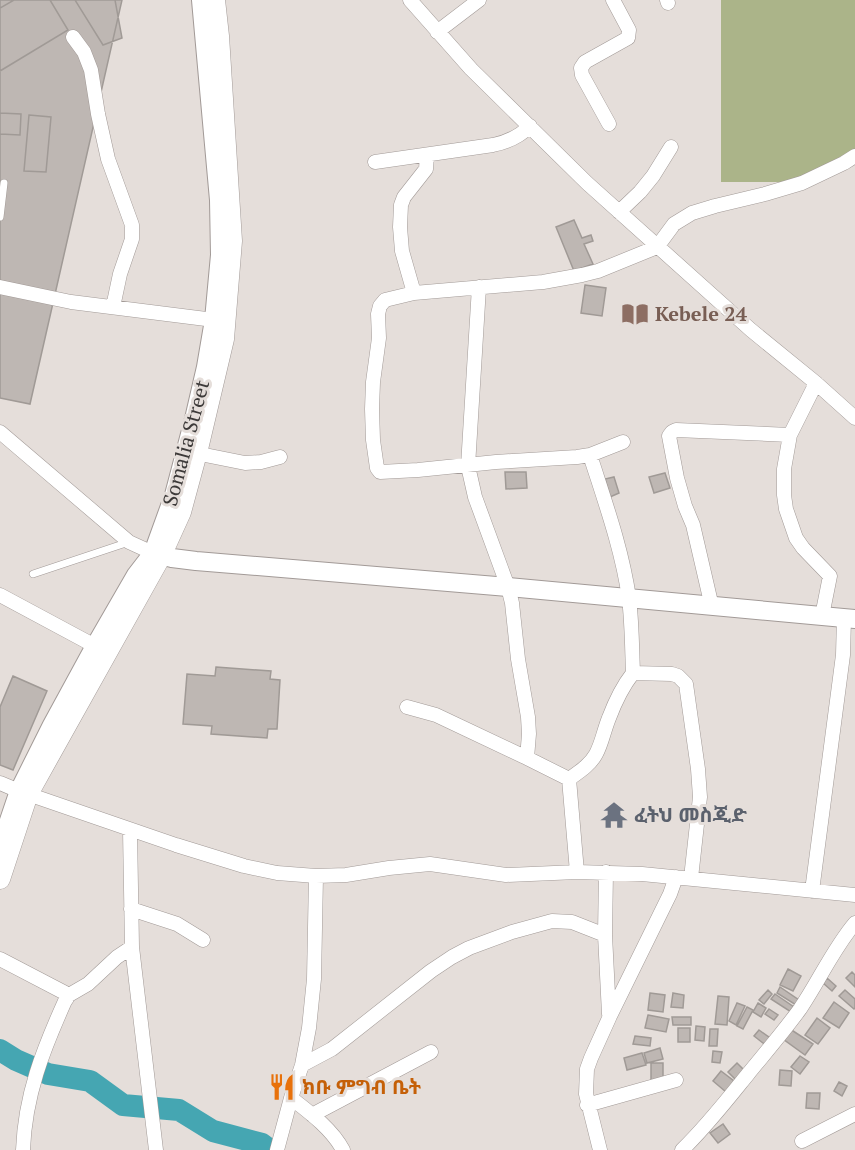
<svg xmlns="http://www.w3.org/2000/svg" width="855" height="1150" font-family="'PT Serif','Noto Sans Ethiopic',serif">
<style>
.green{fill:#abb489}
.lines{fill:none;stroke-linecap:round;stroke-linejoin:round}
.river{stroke:#45a6b2;stroke-width:22}
.building{fill:#beb7b3;stroke:#a09a96;stroke-width:1.5}
.lane-casing{stroke:#a29a97;stroke-width:8}
.street-casing{stroke:#a29a97;stroke-width:15}
.secondary-casing{stroke:#a29a97;stroke-width:20}
.primary-casing{stroke:#a29a97;stroke-width:21}
.lane{stroke:#fff;stroke-width:7}
.street{stroke:#fff;stroke-width:14}
.secondary{stroke:#fff;stroke-width:18}
.primary{stroke:#fff;stroke-width:20}
.labels{text-anchor:middle;stroke-width:6;stroke-linejoin:round;paint-order:stroke}
.education-label{font-size:20px;font-weight:bold;fill:#785e54;stroke:#e5deda;text-anchor:start}
.street-label{font-size:20px;fill:#3d3a39;stroke:#e5deda}
.worship-label{font-size:20px;font-weight:bold;fill:#5b616d;stroke:#e5deda;text-anchor:start}
.food-label{font-size:20px;font-weight:bold;fill:#c56008;stroke:#e5deda;text-anchor:start}
</style>
<rect width="100%" height="100%" fill="#e5deda"/>
<!-- green -->
<path class="green" d="M721 0H855V150L800 182H721Z"/>
<g class="lines">
<!-- river -->
<path class="river" d="M0 1050 16 1060 48 1074 90 1081 123 1105 179 1110 213 1131 262 1144 270 1150"/>
</g>
<!-- building -->
<path class="building" d="M0 0H122L30 404 0 398Z
M14 0H50L68 30 0 71V8Z
M75 0H115L122 38 103 45Z
M0 113 21 114 20 135 0 134Z
M29 115 51 117 46 172 24 171Z
M574 220 582 238 591 235 593 241 584 244 593 264 574 271 556 227Z
M585 285 606 288 602 316 581 313Z
M505 472H526L527 488 506 489Z
M665 473 670 488 654 493 649 477Z
M614 477 619 493 610 497 605 479Z
M216 667 271 671 270 679 280 680 277 729H268L267 738 211 734 212 726 183 724 187 674 215 676Z
M13 676 47 691 13 770 0 765V707Z
M788 969 801 976 793 991 780 985Z
M852 972 855 975V987L846 978Z
M827 978 836 986 832 991 823 983Z
M780 987 799 1000 796 1005 777 993Z
M768 990 772 994 764 1004 759 1000Z
M845 990 855 999V1008L854 1009 839 996Z
M650 993 665 995 663 1012 648 1010Z
M673 993 684 995 683 1008 671 1007Z
M775 994 794 1007 791 1012 771 999Z
M718 996 729 997 727 1025 715 1024Z
M834 1002 849 1013 839 1028 823 1018Z
M737 1003 745 1006 736 1025 729 1021Z
M758 1003 766 1008 761 1017 753 1012Z
M747 1007 753 1010 743 1029 737 1026Z
M769 1009 778 1015 774 1020 765 1014Z
M648 1015 669 1019 666 1032 645 1028Z
M672 1017H691V1025H673Z
M817 1018 830 1028 818 1044 805 1035Z
M696 1026 705 1027 704 1041 695 1040Z
M678 1028H690V1042H678Z
M710 1029H718L717 1046H709Z
M790 1029 813 1044 805 1055 783 1039Z
M759 1030 773 1040 768 1047 754 1036Z
M635 1036 651 1038 650 1046 633 1044Z
M660 1048 663 1059 647 1063 644 1053Z
M713 1051 722 1052 720 1063 712 1062Z
M642 1053 646 1065 627 1070 624 1058Z
M800 1056 809 1062 800 1074 791 1067Z
M651 1063H663V1080H651Z
M737 1063 745 1071 736 1080 728 1072Z
M780 1070 792 1071 791 1086 779 1085Z
M721 1071 734 1081 726 1092 713 1081Z
M839 1082 847 1086 842 1096 834 1091Z
M807 1093H820L819 1109 806 1108Z
M723 1124 730 1134 718 1143 710 1133Z"/>
<g class="lines">
<defs>
<path id="lane" d="M0 217 4 183
M33 574 129 542"/>
<path id="street" d="M410 0 471 69 587 183 751 330 816 383 855 418
M667 0 668 3
M437 32 479 0
M73 37 84 52 91 70 98 114 108 159 132 225V239L120 274 113 307
M609 124 582 75 581 68 585 62 628 38 629 30 613 0
M375 162 493 145C508 142 519 137 530 126
M619 212 640 192 653 176 671 147
M0 287 71 302 214 320
M479 287 468 466 475 497 508 587 512 603 518 659 528 717 529 734 527 758
M414 293 402 251 400 227 401 205 404 197 426 169 427 155
M816 383 790 435 784 469V495L786 509 796 538 803 548 830 576 822 616
M0 432 129 542 153 553
M623 442 590 455 577 457 496 462 418 470 380 472 377 468 373 440 372 409 373 382 379 338 378 314 380 306 385 300 414 293 543 282 582 275 598 271 657 247 674 224 692 213 715 206 765 194 802 183 844 163 855 156
M190 452 245 463 261 462 280 457
M0 595 95 646
M712 607 693 525 685 506 677 478 669 436 672 432 676 430 790 435
M633 673 672 674 678 676 686 684 698 769 700 797 691 878
M407 707 436 715 527 758 569 779
M569 779C579 772 590 765 596 754 602 743 604 730 609 718 615 702 622 687 633 673 632 648 632 623 629 598 622 549 605 502 590 455
M569 779 577 872
M0 783 19 791 176 845 244 866 277 873 316 876 346 875 389 868 430 864 506 875 577 872 642 874 855 895
M130 830 132 947 156 1150
M606 872 605 935 609 1014
M812 891 843 655 844 618
M131 909 177 924 203 940
M0 959 69 995
M302 1065 332 1049 431 971 452 957 469 948 512 932 552 921 572 922 605 935
M291 1098C309 1112 332 1129 343 1150
M587 1105 676 1080
M312 1115 431 1052
M802 1141 855 1114
M23 1150C25 1095 43 1050 65 1001L69 995 88 984 117 957 132 947
M277 1150 291 1098 302 1065 309 1028 314 979 316 876
M600 1150 586 1094 587 1069 591 1058 610 1016 670 894 676 877
M682 1150C706 1127 727 1100 748 1074 766 1052 784 1031 800 1009 819 981 833 949 855 923"/>
<path id="secondary" d="M153 553 172 558 196 561 508 587 855 619
M0 847 19 791 52 725 95 646 136 575 153 553 174 495 194 419 206 367 214 320 220 255 219 200 201 0"/>
<path id="primary" d="M0 879 28 794 161 556 181 512 197 453 224 339 232 241 219 36 215 0"/>
</defs>
<!-- lane casing -->
<use href="#lane" class="lane-casing"/>
<!-- street casing -->
<use href="#street" class="street-casing"/>
<!-- secondary casing -->
<use href="#secondary" class="secondary-casing"/>
<!-- primary casing -->
<use href="#primary" class="primary-casing"/>
<!-- lane -->
<use href="#lane" class="lane"/>
<!-- street -->
<use href="#street" class="street"/>
<!-- secondary -->
<use href="#secondary" class="secondary"/>
<!-- primary -->
<use href="#primary" class="primary"/>
</g>
<!-- icons -->
<defs>
<symbol id="library-bare" viewBox="-9 -9 18 18"><path d="M-6-4Q-3-5.5-.7-3.5V5Q-3 3-6 4ZM6-4Q3-5.5 .7-3.5V5Q3 3 6 4Z" fill="#8d6e63" stroke="#e5deda" stroke-width="2.5" paint-order="stroke"/></symbol>
<symbol id="temple-bare" viewBox="-9 -9 18 18"><path d="M0-6L5-2H3V0L6.5 2.5H4V6H1.5V3h-3V6H-4V2.5H-6.5L-3 0V-2H-5Z" fill="#6b7280" stroke="#e5deda" stroke-width="2.5" paint-order="stroke"/></symbol>
<symbol id="restaurant-bare" viewBox="-9 -9 18 18"><path d="M-5-6h1v4h1v-4h1v4h1v-4h1v5L-1.5 .5V6h-2V.5L-5-1ZM5-6V6H3V1.5H1.5Q1.5-4 5-6Z" fill="#e8710a" stroke="#e5deda" stroke-width="2.5" paint-order="stroke"/></symbol>
</defs>
<g fill-rule="evenodd">
<use href="#library-bare" x="616" y="295" width="38" height="38"/>
<use href="#temple-bare" x="595" y="796" width="38" height="38"/>
<use href="#restaurant-bare" x="263" y="1068" width="38" height="38"/>
</g>
<g class="labels">
<!-- education labels -->
<g class="education-label">
<text x="655" y="321">Kebele 24</text>
</g>
<!-- street labels -->
<g class="street-label">
<text transform="translate(186 443) rotate(-75)" y="7">Somalia Street</text>
</g>
<!-- worship labels -->
<g class="worship-label">
<text x="634" y="822">ፈትህ መስጂድ</text>
</g>
<!-- food labels -->
<g class="food-label">
<text x="302" y="1094">ክቡ ምግብ ቤት</text>
</g>
</g>
</svg>
